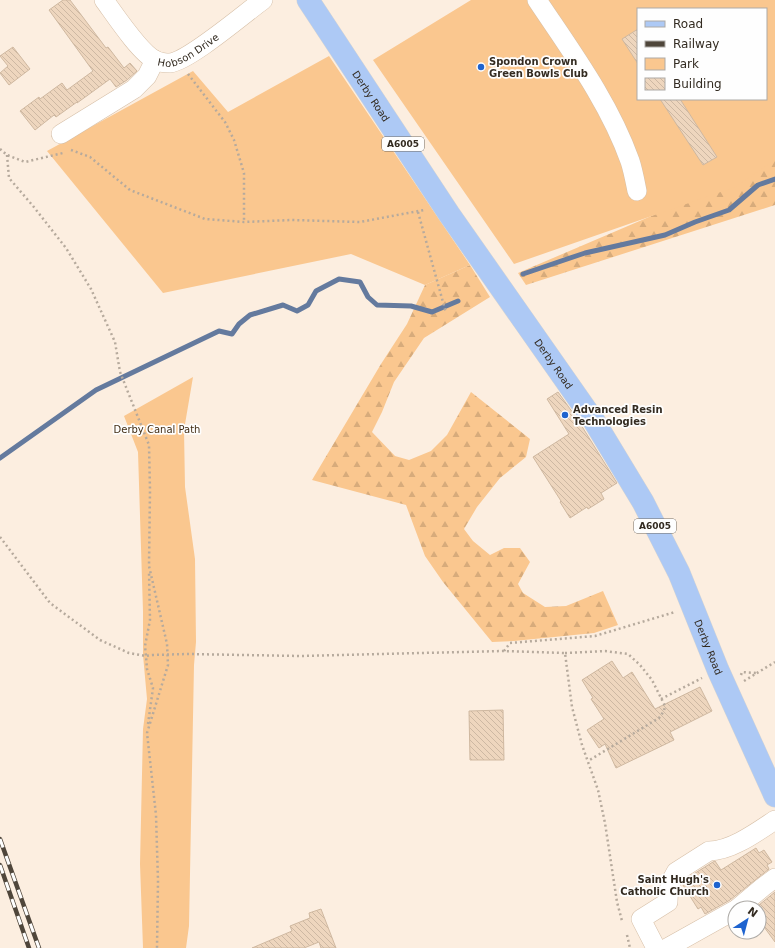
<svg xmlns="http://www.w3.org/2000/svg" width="775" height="948" font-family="'DejaVu Sans',sans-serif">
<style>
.forest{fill:url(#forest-firs)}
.park{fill:#fac78f;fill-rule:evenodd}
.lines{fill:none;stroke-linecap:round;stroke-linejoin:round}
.stream{stroke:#647a9e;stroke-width:5}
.building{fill:url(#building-back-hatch);stroke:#cfb8a0}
.minor-casing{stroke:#d6bfa7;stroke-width:20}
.major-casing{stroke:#d6d5d3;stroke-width:23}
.path{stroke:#b6aa9d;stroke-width:2.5;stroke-dasharray:2 3;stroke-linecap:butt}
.minor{stroke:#fff;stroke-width:19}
.major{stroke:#adc9f5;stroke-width:22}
.rail-casing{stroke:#4f463b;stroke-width:4.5}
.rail{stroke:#fefefe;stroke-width:3;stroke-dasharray:9;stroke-linecap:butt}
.path-bridge{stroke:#b6aa9d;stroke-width:2.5;stroke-dasharray:2 3;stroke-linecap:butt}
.poi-dot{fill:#1e63cf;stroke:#fefefe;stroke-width:1.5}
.labels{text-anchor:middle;stroke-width:3.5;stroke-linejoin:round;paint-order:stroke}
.shield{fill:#fefefe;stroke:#706a63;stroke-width:1}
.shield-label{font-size:9px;font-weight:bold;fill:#332b21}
.street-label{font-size:10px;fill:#332b21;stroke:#fefefe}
.poi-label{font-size:10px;font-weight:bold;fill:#332b21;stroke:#fefefe;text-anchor:start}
.park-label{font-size:10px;fill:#412c13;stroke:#fefefe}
</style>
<defs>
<pattern id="forest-firs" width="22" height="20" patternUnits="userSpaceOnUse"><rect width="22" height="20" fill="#fac78f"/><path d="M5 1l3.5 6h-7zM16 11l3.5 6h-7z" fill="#d7ab7b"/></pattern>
<pattern id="building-back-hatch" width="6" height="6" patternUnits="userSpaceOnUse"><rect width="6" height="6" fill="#eed6be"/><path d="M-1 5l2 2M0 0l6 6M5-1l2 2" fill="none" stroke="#cdb8a3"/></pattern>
</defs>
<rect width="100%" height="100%" fill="#fceee0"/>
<!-- forest -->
<path class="forest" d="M775 149V205L526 285 518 273 684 202Z
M470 265 490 297 424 338 394 382 382 412 372 432 395 456 409 460 431 451 447 435 471 392 530 439 526 457 500 478 477 507 464 529 473 541 490 555 504 548H520L530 562 518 584 523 593 545 607 566 606 603 591 618 625 594 633 514 641 492 642 443 582 425 556 406 505 312 480 381 364 407 324 425 285Z"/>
<!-- park -->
<path class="park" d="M471 0H775V160L735 187 514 264 373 60ZM638 9H766V99H638Z
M329 56 470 265 425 285 351 254 163 293 47 151 193 71 228 112Z
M193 377 184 430 185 487 195 559 196 642 194 665 189 926 186 948H143L140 864 143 729 147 699 143 655V611L138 452 124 416Z"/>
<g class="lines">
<!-- stream -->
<path class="stream" d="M523 274 585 253 665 235 695 222 729 210 758 185 775 179
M0 458 96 390 219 331 232 334 239 324 250 315 283 305 297 311 308 305 316 291 339 279 360 282 368 297 377 305 411 306 432 312 458 301"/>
</g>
<!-- building -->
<path class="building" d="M63 0H70L106 48 108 47 124 68 130 63 137 71 127 80 116 87 110 79 77 103V102L56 117 54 115 35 130 20 111 39 97 40 99 62 83 67 90 93 71 49 10Z
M638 29V64L622 39Z
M13 47 30 69 9 85 0 73 8 66 0 56Z
M660 99H680L717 157 703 165Z
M558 392 578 420 617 483 601 493 604 499 588 509 587 507 570 518 560 502 561 501 533 457 569 434 547 399Z
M612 661 623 678 632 672 655 709 700 687 712 711 670 732 674 740 616 768 605 744 599 748 587 730 604 719 591 699 593 698 582 680Z
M503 710 504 760H470L469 711Z
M756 848 759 853 764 850 772 862 767 865 769 869 730 900 705 914 701 907 698 909 683 885 684 880 713 862 715 861 721 870Z
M775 892V942L759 920V905Z
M321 909 336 948H321L319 942 304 948H252L292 931 290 926 310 918 309 913Z"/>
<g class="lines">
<defs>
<g id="minor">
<path id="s1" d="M104 0C115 15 140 53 155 60 158 62 166 63 170 63 189 61 245 13 263 0"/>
<path d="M537 0C571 51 609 102 630 161 633 170 635 181 637 191"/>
<path d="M61 134 134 89 147 76 155 60"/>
<path d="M738 908 763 887 775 878"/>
<path d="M656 948 641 919 668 902C668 891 670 881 676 872L709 851C731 851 757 832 775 820"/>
<path d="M667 948 735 910"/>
</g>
<g id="major">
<path id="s2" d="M308 0 449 214 594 421 643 502 679 573 718 670 775 796"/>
</g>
</defs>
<!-- minor casing -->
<use href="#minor" class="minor-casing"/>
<!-- major casing -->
<use href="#major" class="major-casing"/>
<!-- path -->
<path class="path" d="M188 74 225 122 234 140 244 173V222
M0 149 7 155 25 162 63 153
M71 150 90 157 130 190 205 219 244 222 292 220 360 222 424 210
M7 155 9 178 33 206 66 248 91 289 115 342 120 372 149 445 150 490 149 566 167 644 168 665 147 733 156 815 158 881 157 948
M418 212 446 313
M0 537 50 603 100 640 129 653 146 656 152 655
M504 651 510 643 595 636 675 612
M565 653 605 651 628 654 640 665 652 680 665 706 664 711 659 718 588 761
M187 654 300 656 503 651 565 653 572 707 582 745 598 790 605 823 617 902 622 921
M741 675 742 672 756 673
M744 681 775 662
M661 699 702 678
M148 724 153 688 147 669 146 656 145 646 150 620 149 571
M627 935 630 948"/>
<!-- minor -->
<use href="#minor" class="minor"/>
<!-- major -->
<use href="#major" class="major"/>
<defs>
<path id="rail" d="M0 839 39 948
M0 865 29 948"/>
</defs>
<!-- rail casing -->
<use href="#rail" class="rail-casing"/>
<!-- rail -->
<use href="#rail" class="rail"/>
<!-- path-bridge -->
<path class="path-bridge" d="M152 655 187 654"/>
</g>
<!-- markers -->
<g class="poi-dot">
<circle cx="481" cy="67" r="4"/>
<circle cx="565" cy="415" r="4"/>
<circle cx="717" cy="885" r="4"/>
</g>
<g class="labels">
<!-- shield labels -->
<g class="shield">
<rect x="382" y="137" width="42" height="14" rx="3"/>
<rect x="634" y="519" width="42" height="14" rx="3"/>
</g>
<g class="shield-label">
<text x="403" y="147">A6005</text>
<text x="655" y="529">A6005</text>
</g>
<!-- street labels -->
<g class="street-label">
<text dy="4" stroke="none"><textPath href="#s1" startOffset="116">Hobson Drive</textPath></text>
<text dy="4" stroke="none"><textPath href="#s2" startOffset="115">Derby Road</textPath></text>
<text dy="4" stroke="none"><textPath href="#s2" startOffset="439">Derby Road</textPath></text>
<text dy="4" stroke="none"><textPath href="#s2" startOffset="763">Derby Road</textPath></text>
</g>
<!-- poi labels -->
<g class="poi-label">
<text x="489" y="65">Spondon Crown<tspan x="489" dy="12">Green Bowls Club</tspan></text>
<text x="573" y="413">Advanced Resin<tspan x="573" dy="12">Technologies</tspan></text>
<text x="709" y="883" text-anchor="end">Saint Hugh's<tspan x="709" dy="12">Catholic Church</tspan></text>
</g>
<!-- park labels -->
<g class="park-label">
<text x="157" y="433">Derby Canal Path</text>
</g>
</g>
<!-- legend -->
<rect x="637" y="8" width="130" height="92" fill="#fefefe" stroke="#adaaa6"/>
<rect x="645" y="21" width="20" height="6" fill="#adc9f5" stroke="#adaaa6"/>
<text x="673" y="28" font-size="12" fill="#332b21">Road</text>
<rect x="645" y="41" width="20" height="6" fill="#4f463b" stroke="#adaaa6"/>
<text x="673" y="48" font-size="12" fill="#332b21">Railway</text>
<rect x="645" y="58" width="20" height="12" fill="#fac78f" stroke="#adaaa6"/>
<text x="673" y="68" font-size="12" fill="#332b21">Park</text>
<rect x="645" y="78" width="20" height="12" fill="url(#building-back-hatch)" stroke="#adaaa6"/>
<text x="673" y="88" font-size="12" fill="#332b21">Building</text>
<!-- north arrow -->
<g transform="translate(747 920) rotate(36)"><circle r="19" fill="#fefefe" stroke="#adaaa6"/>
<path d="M0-3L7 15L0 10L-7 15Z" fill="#1e63cf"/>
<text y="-6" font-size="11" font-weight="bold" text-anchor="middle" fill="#332b21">N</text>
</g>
</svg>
